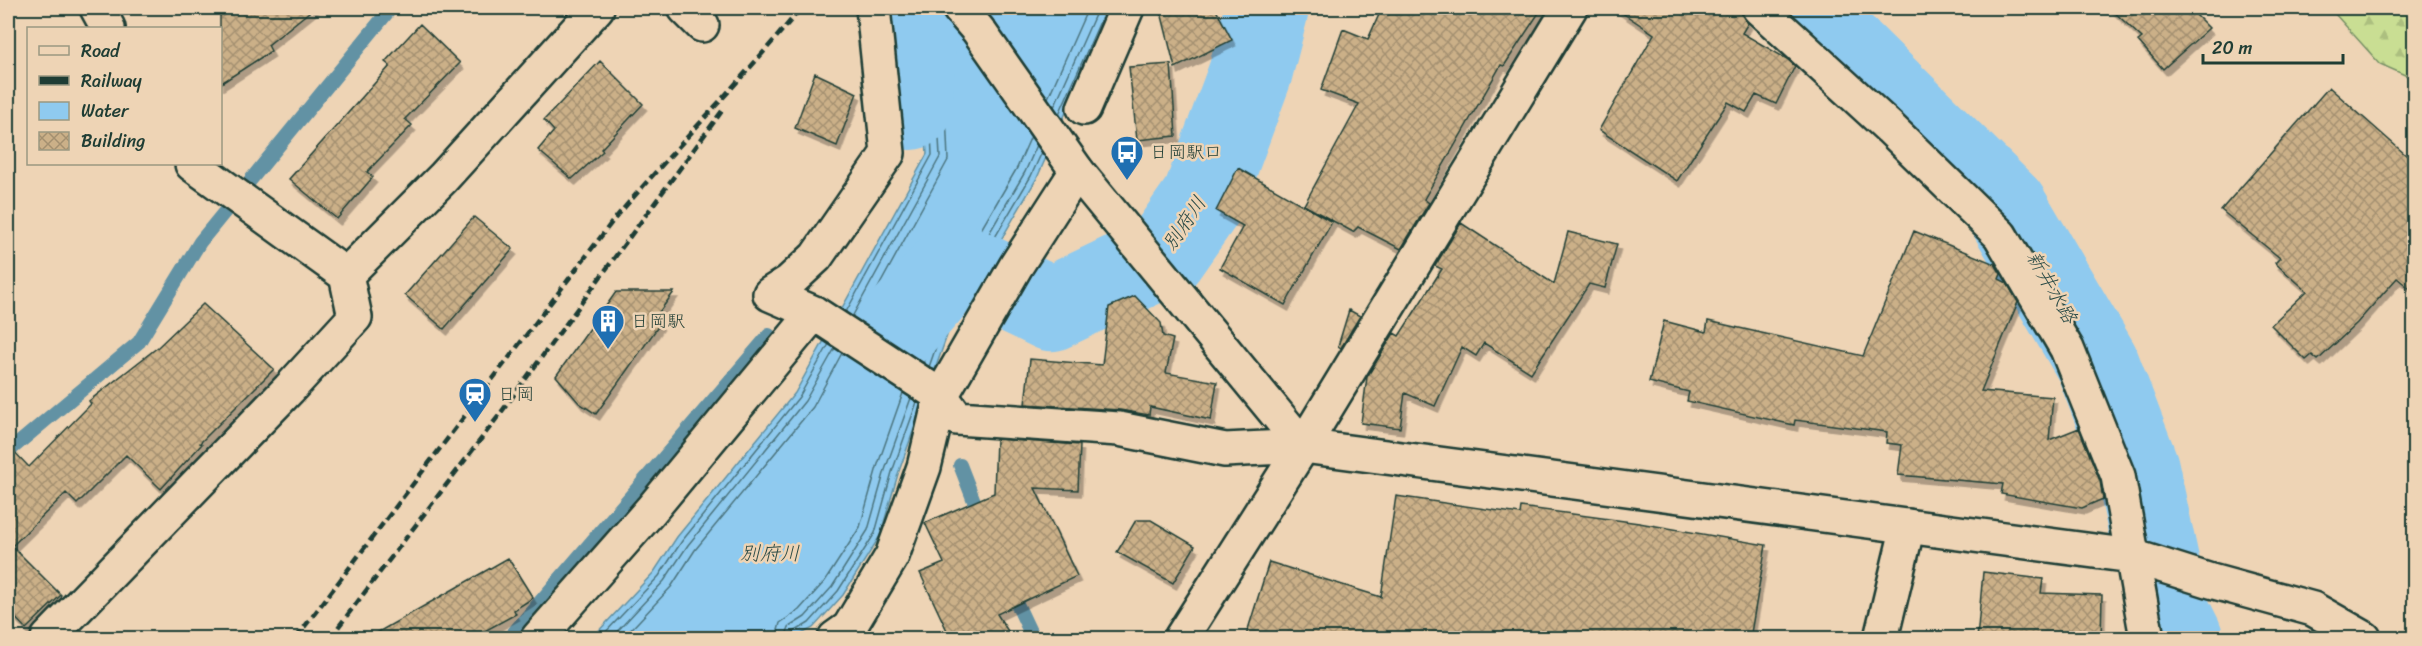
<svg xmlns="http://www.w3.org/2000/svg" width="2422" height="646" font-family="Sriracha,'Klee One',sans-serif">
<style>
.forest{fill:url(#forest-firs);stroke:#748e64;stroke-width:1.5}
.water{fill:#8fcaef;stroke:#6292a4;stroke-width:1.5}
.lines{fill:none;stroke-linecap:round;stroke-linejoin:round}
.shore{stroke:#4c757f;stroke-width:1.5}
.stream{stroke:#6292a4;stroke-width:14}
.river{stroke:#8fcaef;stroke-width:84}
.building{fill:url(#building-cross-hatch);stroke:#1f3d34;stroke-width:1.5;filter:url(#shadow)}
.minor-casing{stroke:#1f3d34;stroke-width:38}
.tertiary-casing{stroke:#1f3d34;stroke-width:38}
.minor{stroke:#eed4b5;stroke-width:33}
.tertiary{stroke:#eed4b5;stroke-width:33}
.rail{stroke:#1f3d34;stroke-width:4.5;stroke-dasharray:9 4.5;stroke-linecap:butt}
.labels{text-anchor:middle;stroke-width:5;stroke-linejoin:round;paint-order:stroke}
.poi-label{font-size:18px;fill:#1f3d34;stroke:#eed4b5;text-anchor:start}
.water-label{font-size:20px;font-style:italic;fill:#2a4b47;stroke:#eed4b5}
</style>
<defs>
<pattern id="forest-firs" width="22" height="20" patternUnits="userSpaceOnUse" patternTransform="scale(1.5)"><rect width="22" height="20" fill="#c9de93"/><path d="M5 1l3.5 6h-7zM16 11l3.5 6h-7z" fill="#acbf7f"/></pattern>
<pattern id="building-cross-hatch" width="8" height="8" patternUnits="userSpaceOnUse" patternTransform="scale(1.5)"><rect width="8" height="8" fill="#cbb088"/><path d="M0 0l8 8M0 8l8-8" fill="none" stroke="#a49070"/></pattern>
<filter id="shadow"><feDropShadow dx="3.5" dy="6" stdDeviation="0" flood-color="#0004"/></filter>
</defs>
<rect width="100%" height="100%" fill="#eed4b5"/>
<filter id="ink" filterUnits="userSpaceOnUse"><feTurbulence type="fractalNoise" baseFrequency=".0167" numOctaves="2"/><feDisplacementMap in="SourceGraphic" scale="12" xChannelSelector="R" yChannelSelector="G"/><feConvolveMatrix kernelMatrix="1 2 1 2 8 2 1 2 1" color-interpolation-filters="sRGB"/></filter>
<g filter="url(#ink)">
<!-- forest -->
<path class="forest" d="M2335 8H2414V79L2380 64 2335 14Z"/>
<!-- water -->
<path class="water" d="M934 8H1112L1037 178 950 327 898 474 880 536 843 595 813 628 794 638H592L654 572 677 537 795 393 927 154 920 36Z"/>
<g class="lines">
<!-- shore -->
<path class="shore" d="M1048 98 1088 8
M1054 107 1098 8
M1059 114 1106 8
M846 312 932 155 927 37 939 8
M852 317 940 157 934 39 944 17
M860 321 948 160 943 41 950 25
M915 358 930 317 1017 168 1031 136
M923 363 938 321 1025 172 1037 145
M929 367 944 324 1031 176 1042 152
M600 638 659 576 682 541 799 397 829 344
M611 638 664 581 688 545 805 401 835 348
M623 638 671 587 695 550 813 407 842 353
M776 638 780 623 799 610 825 581 860 527 877 467 903 393
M785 638 789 627 805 617 832 587 868 530 885 470 911 398
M792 638 794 632 809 623 838 591 875 533 892 472 917 402"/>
<!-- stream -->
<path class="stream" d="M901 104 903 20
M8 452 139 342 200 242 391 8
M960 465 981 519
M1010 589 1033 638
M509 638 769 335"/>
<!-- river -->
<path class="river" d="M1803 8 2006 208 2097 363 2137 468 2168 612 2181 638
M911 108 915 24 923 8
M898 328 955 263 1051 309 1164 255 1204 198 1250 74 1267 8"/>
</g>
<!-- building -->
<path class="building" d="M220 8H314L268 45 271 51 220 84Z
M1160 8H1215L1232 40 1175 68Z
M1382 8H1542L1504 66 1501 65 1424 199 1429 203 1401 249 1358 227 1353 232 1304 205 1359 104 1321 90 1343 29 1368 39Z
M1615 8H1741V14L1748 23 1742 33 1787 59 1795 66 1776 104 1756 95 1746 112 1728 102 1677 181 1599 130 1654 34Z
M2110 8H2189L2209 28 2163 69 2138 41 2142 38Z
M420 24 460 63 405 119 412 125 367 172 373 177 337 219 289 179 390 66 385 62Z
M600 61 643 104 601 149 603 151 572 179 538 150 554 131 544 120Z
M1171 64 1176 136 1137 140 1129 67Z
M815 73 857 93 837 146 795 128Z
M2329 87 2415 163V293L2397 278 2357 323 2318 360 2312 355 2306 360 2271 325 2307 291 2275 263 2280 258 2221 210Z
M1238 168 1332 222 1285 305 1220 268 1243 226 1216 211Z
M474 217 513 249 444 329 405 295Z
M1461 223 1554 284 1568 232 1617 244 1605 288 1589 284 1531 373 1484 343 1476 356 1462 347 1435 406 1405 393 1400 428 1361 423 1367 377 1394 333 1399 336 1442 269 1435 266Z
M1914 231 1995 264 2001 274 1999 279 2007 283 2018 302 1981 391 2053 397 2049 440 2079 428 2100 481 2103 499 2082 508 2001 494 2003 484 1898 475 1902 445 1886 443 1887 432 1795 420 1794 425 1687 401 1689 392 1649 382 1664 321 1706 332 1708 321 1863 356Z
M616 292H674L654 319 660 324 596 414 579 403 556 376Z
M1135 296 1161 323 1163 336 1173 339 1166 373 1217 382 1211 420 1150 407 1149 415 1120 410 1025 404 1030 359 1102 365 1109 307Z
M203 304 274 369 200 443 202 444 161 489 126 455 77 504 66 493 12 546 61 595 26 629 8 610V445L29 467 91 404 89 401 158 347Z
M1349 310 1360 316 1341 348 1338 346Z
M996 439 1080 445 1078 490 1035 488 1077 576 997 614 1013 639H951L920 573 944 563 925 523 994 493Z
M1396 496 1520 514 1521 507 1639 523 1766 545 1750 639H1245L1269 562 1381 597Z
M1136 520H1151L1195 546 1173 583 1117 552Z
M508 558 533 598 514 610 516 614 470 639H366Z
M1983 572 2043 579 2041 593 2102 595 2101 639H1977Z"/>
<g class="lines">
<defs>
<path id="minor" d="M97 8 108 28
M685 8 702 25
M873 8 888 153 816 257 789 282 770 294 814 313 941 396 957 418 1119 429 1225 450 1303 446
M1759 8 1890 128 2000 235 2067 349 2118 476 2147 638
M1084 108 1127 8
M192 164 346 275
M48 638 289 389 355 317 346 275 443 178 597 8
M538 638 651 510 814 313
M835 638 849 628 892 556 924 467 941 396 1016 266 1077 171
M1181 638 1303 446 1570 8
M1881 638 1908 526"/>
<path id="tertiary" d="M959 8 978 30 1077 171 1303 446 2132 556 2211 581 2313 609 2364 638"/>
</defs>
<!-- minor casing -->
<use href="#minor" class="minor-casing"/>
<!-- tertiary casing -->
<use href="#tertiary" class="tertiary-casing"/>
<!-- minor -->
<use href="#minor" class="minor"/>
<!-- tertiary -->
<use href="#tertiary" class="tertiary"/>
<!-- rail -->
<path class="rail" d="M296 638 612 222C674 149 741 81 801 8
M330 638 497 418 722 111"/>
</g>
</g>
<!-- icons -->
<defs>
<symbol id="bus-pin" viewBox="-11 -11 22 30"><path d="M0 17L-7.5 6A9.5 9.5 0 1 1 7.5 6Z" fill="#1f6fb2" stroke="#eed4b5"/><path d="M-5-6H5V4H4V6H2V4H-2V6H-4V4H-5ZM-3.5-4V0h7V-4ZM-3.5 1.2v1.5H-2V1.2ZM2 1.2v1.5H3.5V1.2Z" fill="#fff"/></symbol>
<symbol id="building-pin" viewBox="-11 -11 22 30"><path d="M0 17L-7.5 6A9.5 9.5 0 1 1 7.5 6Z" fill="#1f6fb2" stroke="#eed4b5"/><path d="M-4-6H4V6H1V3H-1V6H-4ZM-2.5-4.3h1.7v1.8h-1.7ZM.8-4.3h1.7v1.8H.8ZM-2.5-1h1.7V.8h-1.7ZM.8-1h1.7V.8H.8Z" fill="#fff"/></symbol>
<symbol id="station-pin" viewBox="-11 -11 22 30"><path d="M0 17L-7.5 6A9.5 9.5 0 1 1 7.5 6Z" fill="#1f6fb2" stroke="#eed4b5"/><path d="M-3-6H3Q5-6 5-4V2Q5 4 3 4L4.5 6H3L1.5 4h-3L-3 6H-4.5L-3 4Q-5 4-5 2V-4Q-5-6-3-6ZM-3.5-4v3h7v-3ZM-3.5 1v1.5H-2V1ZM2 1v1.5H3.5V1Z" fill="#fff"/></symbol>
</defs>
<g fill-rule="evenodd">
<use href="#bus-pin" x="1108" y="133" width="38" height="52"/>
<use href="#building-pin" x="589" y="302" width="38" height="52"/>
<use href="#station-pin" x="456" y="375" width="38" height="52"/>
</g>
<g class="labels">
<!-- poi labels -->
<g class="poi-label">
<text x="1150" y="158">日岡駅口</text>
<text x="631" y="327">日岡駅</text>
<text x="498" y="400">日岡</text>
</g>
<!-- water labels -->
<g class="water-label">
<text transform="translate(1184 223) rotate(-56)" y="7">別府川</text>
<text transform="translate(2052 287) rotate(60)" y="7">新井水路</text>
<text x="770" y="560">別府川</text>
</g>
</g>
<!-- margin -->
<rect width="2422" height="646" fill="none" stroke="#eed4b5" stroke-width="30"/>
<rect x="15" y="15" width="2392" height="616" fill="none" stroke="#1f3d34" stroke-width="2" filter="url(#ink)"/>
<!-- legend -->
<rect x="27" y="27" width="195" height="138" fill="#eed4b5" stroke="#9b9881" stroke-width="1.5"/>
<rect x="39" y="46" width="30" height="9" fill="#eed4b5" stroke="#9b9881" stroke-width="1.5"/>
<text x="81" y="57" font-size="18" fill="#1f3d34">Road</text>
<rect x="39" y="76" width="30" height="9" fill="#1f3d34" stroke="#9b9881" stroke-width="1.5"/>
<text x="81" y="87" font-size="18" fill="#1f3d34">Railway</text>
<rect x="39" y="102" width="30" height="18" fill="#8fcaef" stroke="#9b9881" stroke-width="1.5"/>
<text x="81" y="117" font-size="18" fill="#1f3d34">Water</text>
<rect x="39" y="132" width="30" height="18" fill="url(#building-cross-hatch)" stroke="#9b9881" stroke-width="1.5"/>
<text x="81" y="147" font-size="18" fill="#1f3d34">Building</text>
<!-- scale -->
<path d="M2203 54v9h140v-9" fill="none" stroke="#1f3d34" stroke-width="3"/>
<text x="2212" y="54" font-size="18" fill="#1f3d34" stroke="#eed4b5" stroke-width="4.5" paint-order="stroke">20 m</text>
</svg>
